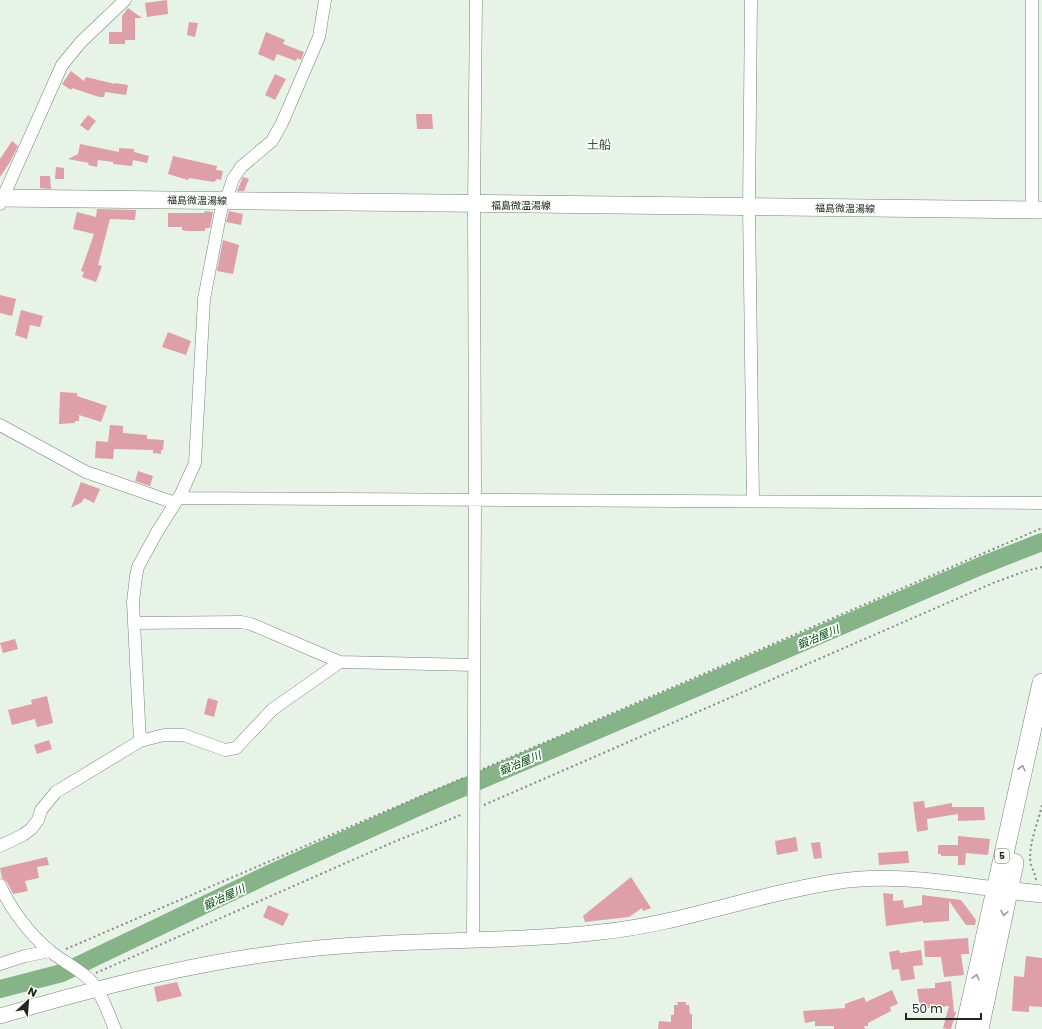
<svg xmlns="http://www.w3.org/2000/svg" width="1042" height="1029" font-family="Poppins,'Noto Sans JP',sans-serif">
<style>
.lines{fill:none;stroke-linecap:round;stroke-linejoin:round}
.river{stroke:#87b389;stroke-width:18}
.building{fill:#de9fa8}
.minor-casing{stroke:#778378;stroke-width:13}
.tertiary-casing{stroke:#778378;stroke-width:16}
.secondary-casing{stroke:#778378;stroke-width:18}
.primary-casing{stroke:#778378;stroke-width:20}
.path{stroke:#858d85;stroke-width:2;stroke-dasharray:2 3;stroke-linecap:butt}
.minor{stroke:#fff;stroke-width:12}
.tertiary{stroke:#fff;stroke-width:15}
.secondary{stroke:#fff;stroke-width:17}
.primary{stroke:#fff;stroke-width:19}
.oneway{stroke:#9c9e9c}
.labels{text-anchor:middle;stroke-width:3.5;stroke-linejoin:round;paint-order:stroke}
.shield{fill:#f9fef9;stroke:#626862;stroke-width:1}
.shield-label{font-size:9px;font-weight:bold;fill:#222722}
.street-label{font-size:10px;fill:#222722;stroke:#f9fef9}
.water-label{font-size:11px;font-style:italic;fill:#044a14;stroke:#f9fef9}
.quarter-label{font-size:12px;fill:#3e483e;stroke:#f9fef9}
</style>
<rect width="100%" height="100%" fill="#e7f3e7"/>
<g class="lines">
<!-- river -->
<path class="river" d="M0 989 62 973 267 875 427 803 983 565 1042 542"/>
</g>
<!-- building -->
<path class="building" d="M167 0 168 14 147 17 145 3Z
M128 8 142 18H135V40H125V44H109V32H122V16Z
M189 22 198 23 195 37 187 35Z
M266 32 285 40 283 44 304 52 301 60 297 58 296 61 277 54 274 61 258 54Z
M71 71 84 81 86 77 115 84V83L128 85 126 95 105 92 104 97H99L72 88 71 90 62 84Z
M275 74 286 79 275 100 265 95Z
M416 114H432L433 129H417Z
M88 115 96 121 88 131 80 125Z
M12 141 18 146 10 162 0 177V159Z
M80 144 119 152V148L134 149V152L149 156 147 163 133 160 132 166 113 164V162L98 160 97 167 88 165 89 163 68 159 78 154Z
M173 156 217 166 216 170 223 171 221 180 217 179 214 182 189 178 188 180 168 174Z
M56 167 64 168V179H55Z
M40 176H50L51 189 40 188Z
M243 177 249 179 244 191H237Z
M97 209 136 210 135 220 110 219 98 265 102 266 96 282 82 277 84 272 81 271 94 234 73 229 77 212 96 217Z
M205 211 213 212 210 228H205V231H187L182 230V227H168V213H204Z
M229 211 243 214 241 225 226 222Z
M223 240 239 245 233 274 217 271Z
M0 295 16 299 12 316 0 313Z
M21 310 43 316 40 327 30 325 27 339 15 335Z
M168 332 191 341 186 355 162 347Z
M60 392 77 393V396L107 406 101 422 79 415V421H75V423L59 424Z
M110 425 123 426V433L147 435V439L164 440 163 450H161V454L153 453V450L114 449 113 459 95 458 96 441 108 442Z
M138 471 153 476 150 486 135 481Z
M81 482 100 489 94 503 84 498 82 502 71 508Z
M15 639 18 649 3 653 0 643Z
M47 696 53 723 37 727 35 719 12 725 8 710 32 704 31 700Z
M208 698 218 701 214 717 204 714Z
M49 740 52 749 37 754 34 745Z
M924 801 925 808 952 803V807H984L985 820 958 821V814L927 819 928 830 917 832 913 802Z
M958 836 990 839 988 855 966 853 965 865H958V856H941V854H938V845H958Z
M796 837 798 851 777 855 775 841Z
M820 842 822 858 814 859 811 843Z
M908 851 909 863 879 865 878 853Z
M47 857 49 865 37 867 39 878 25 881 28 891 13 894 7 882 2 878 0 868Z
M631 877 651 908 643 911 642 908 629 917 585 922 583 916Z
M883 893 893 894V901L903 900 904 908 922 905V895L961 900 976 920 975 925H966L949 901V921L923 923V921L886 926Z
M268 905 289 914 283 926 263 917Z
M968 938 969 954H961L964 975 944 977 941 957H925L924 941Z
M899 950 900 953 921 950 923 965 913 966 915 979 901 981 899 969 892 970 889 952Z
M1026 956 1042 958V1007L1029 1006V1012L1012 1011 1014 976 1024 977Z
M951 981 954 1012H956L951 1029H948L943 1028 949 1006 920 1009 917 989 935 988V983Z
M177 982 182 996 157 1002 154 987Z
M892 990 898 1004 890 1007 891 1011 868 1023V1026H864L865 1029H834V1026H815V1021L805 1023 803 1011 845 1008V1004L864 997 866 1002Z
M677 1002H686V1005H689L690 1014H692V1029H658L659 1021 671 1022V1015H674V1005H678Z"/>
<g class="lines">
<defs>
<path id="minor" d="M751 0 749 207 753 501
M1032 0V210
M226 200 233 179 241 167 272 141 282 123 319 37 325 0
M0 204 62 65 81 42 125 0
M0 425 86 472 175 503
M178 498 1042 503
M134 623 241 622 251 624 340 662 474 665
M140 741 133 602 136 576 138 567 157 532 181 494 195 463 204 299 223 200
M0 846 23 835 31 829 38 820 41 810 56 792 140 741 164 735H184L225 750 236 748 273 709 340 662
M0 885C9 907 31 936 50 951 63 962 80 969 92 982 103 995 108 1014 115 1029
M473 941 475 500 474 205 476 0
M0 964 25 956 50 951"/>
<path id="tertiary" d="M0 1016C113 983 224 955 342 946 428 939 515 942 601 932 680 924 755 894 834 882 887 873 942 882 995 889"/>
<path id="secondary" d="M0 198 1042 210
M996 889 1042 894"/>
<path id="primary" d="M965 1029 1042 683
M979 1029 1014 863"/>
</defs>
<!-- minor casing -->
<use href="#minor" class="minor-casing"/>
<!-- tertiary casing -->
<use href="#tertiary" class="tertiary-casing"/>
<!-- secondary casing -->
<use href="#secondary" class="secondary-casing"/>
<!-- primary casing -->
<use href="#primary" class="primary-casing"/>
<!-- path -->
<path class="path" d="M483 769 1042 528
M484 805 993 583 1026 571 1042 567
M1036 880C1035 874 1033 870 1031 865 1027 847 1038 823 1042 805
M66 949 463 778
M96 973 389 844 463 814"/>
<!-- minor -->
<use href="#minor" class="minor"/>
<!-- tertiary -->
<use href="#tertiary" class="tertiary"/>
<!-- secondary -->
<use href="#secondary" class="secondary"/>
<!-- primary -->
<use href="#primary" class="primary"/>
</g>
<!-- one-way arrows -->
<defs><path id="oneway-chevron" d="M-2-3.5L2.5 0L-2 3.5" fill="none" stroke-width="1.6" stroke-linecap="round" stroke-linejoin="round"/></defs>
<g class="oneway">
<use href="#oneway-chevron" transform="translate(1022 768) rotate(-77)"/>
<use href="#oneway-chevron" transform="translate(1004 913) rotate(102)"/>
<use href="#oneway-chevron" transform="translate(976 977) rotate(-77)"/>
</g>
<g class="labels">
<!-- shield labels -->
<rect class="shield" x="995" y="849" width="14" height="14" rx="3"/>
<g class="shield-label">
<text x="1002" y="859">5</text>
</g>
<!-- street labels -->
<g class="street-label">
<text transform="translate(197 200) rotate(1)" y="4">福島微温湯線</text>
<text x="521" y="209">福島微温湯線</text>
<text transform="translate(845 208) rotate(1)" y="4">福島微温湯線</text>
</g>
<!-- water labels -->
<g class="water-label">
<text transform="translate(818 637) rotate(-23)" y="4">鍛冶屋川</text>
<text transform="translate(520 763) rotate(-23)" y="4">鍛冶屋川</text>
<text transform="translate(224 897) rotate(-25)" y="4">鍛冶屋川</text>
</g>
<!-- quarter labels -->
<g class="quarter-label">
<text x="599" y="149">土船</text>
</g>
</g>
<!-- north arrow -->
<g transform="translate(28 1001) rotate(26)" stroke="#f9fef9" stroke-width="3" paint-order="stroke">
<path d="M0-3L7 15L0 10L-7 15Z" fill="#222722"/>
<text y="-6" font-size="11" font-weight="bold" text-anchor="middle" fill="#222722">N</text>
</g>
<!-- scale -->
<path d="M906 1013v6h75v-6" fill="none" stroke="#222722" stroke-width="2"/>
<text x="912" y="1013" font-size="12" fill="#222722" stroke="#f9fef9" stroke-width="3" paint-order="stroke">50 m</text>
</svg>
